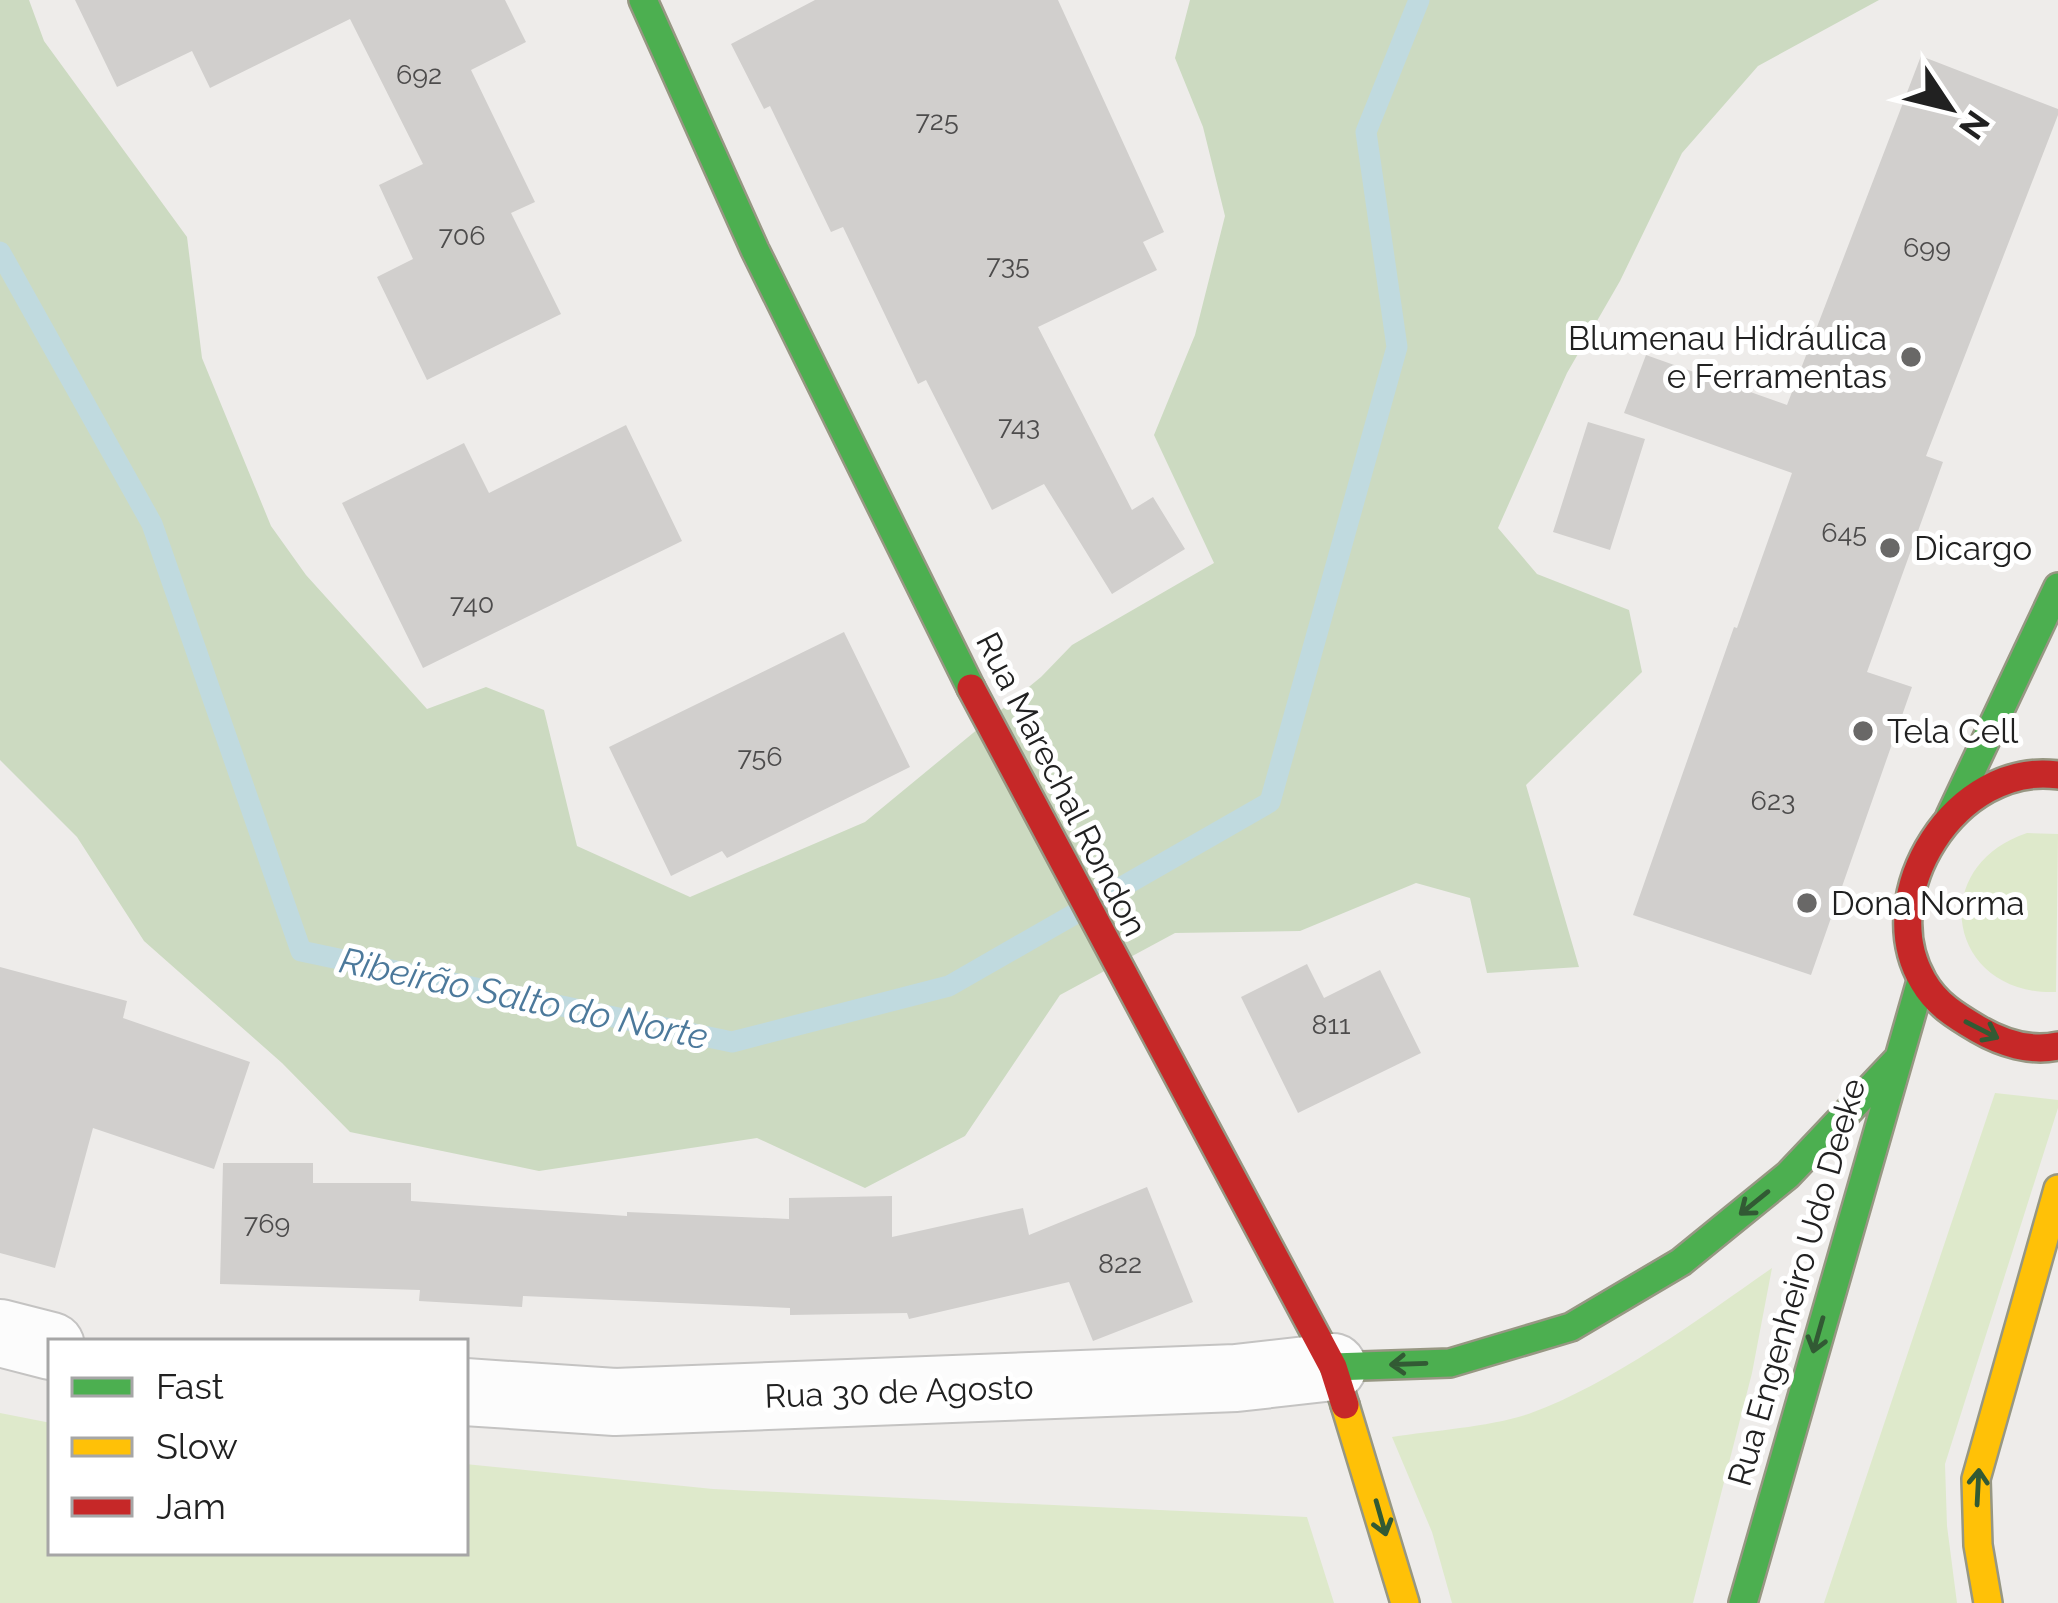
<svg xmlns="http://www.w3.org/2000/svg" width="2058" height="1603" font-family="Raleway,sans-serif">
<style>
.grass{fill:#dee9cb}
.forest{fill:#ccdac1}
.lines{fill:none;stroke-linecap:round;stroke-linejoin:round}
.stream{stroke:#c0dadf;stroke-width:21}
.building{fill:#d1cfcd}
.street-casing{stroke:#c4c3c2;stroke-width:70}
.fast-casing{stroke:#979783;stroke-width:32}
.slow-casing{stroke:#979783;stroke-width:32}
.jam-casing{stroke:#979783;stroke-width:32}
.street{stroke:#fcfcfc;stroke-width:66}
.fast{stroke:#4caf50;stroke-width:27}
.slow{stroke:#ffc107;stroke-width:27}
.jam{stroke:#c62828;stroke-width:27}
.oneway{stroke:#325a34}
.poi-dot{fill:#696867;stroke:#fff;stroke-width:4.5}
.labels{text-anchor:middle;stroke-width:10;stroke-linejoin:round;paint-order:stroke}
.number-label{font-size:27px;fill:#4d4c4c}
.poi-label{font-size:33px;fill:#212121;stroke:#fff;text-anchor:start}
.street-label{font-size:33px;fill:#212121;stroke:#fff}
.water-label{font-size:36px;font-style:italic;fill:#4c799b;stroke:#fff}
</style>
<rect width="100%" height="100%" fill="#eeecea"/>
<!-- grass -->
<path class="grass" d="M2027 833 2058 834 2056 992C1948 996 1925 867 2027 833Z
M1995 1093 2058 1100V1108L1945 1464 1947 1526 1957 1603H1824Z
M1772 1268 1752 1373 1693 1603H1452L1432 1532 1392 1437C1435 1430 1491 1427 1531 1413 1611 1384 1702 1317 1772 1268Z
M0 1413 51 1423V1552H465V1464L713 1489 1307 1517 1334 1603H0Z"/>
<!-- forest -->
<path class="forest" d="M0 0H29L44 41 187 237 202 358 271 526 306 575 427 709 486 687 544 710 577 846 690 897 865 822 1041 677 1072 645 1214 563 1154 435 1195 335 1225 216 1203 127 1175 58 1190 0H1879L1758 66 1682 153 1620 281 1567 373 1498 528 1537 574 1629 610 1642 672 1526 785 1579 967 1487 973 1470 898 1416 883 1300 931 1175 933 1060 995 965 1136 865 1188 757 1138 539 1171 350 1132 282 1063 144 941 77 837 0 760Z"/>
<g class="lines">
<!-- stream -->
<path class="stream" d="M0 252 152 524 301 951 732 1042 949 986 1270 802 1397 347 1366 132 1419 0"/>
</g>
<!-- building -->
<path class="building" d="M75 0H505L526 42 471 70 535 202 511 213 561 314 427 380 377 277 413 259 379 185 423 164 350 19 210 88 192 51 117 87Z
M815 0H1058L1164 232 1143 242 1157 270 1038 327 1132 510 1153 497 1185 549 1112 594 1044 484 992 510 926 380 918 384 843 227 831 232 770 106 764 109 731 44Z
M1921 56 2058 109V115L1926 456 1943 462 1867 672 1912 687 1811 975 1633 915 1734 627 1737 628 1792 473 1624 413 1646 355 1787 405Z
M1588 422 1645 439 1610 550 1553 532Z
M626 425 682 541 423 668 342 503 464 443 489 493Z
M844 632 910 767 727 858 722 851 671 876 609 747Z
M1307 964 1324 998 1380 970 1421 1053 1298 1113 1241 997Z
M0 967 127 1001 123 1018 250 1062 214 1169 93 1128 55 1268 0 1253Z
M223 1163H313V1183H411V1201L627 1216V1212L789 1219V1198L892 1196V1237L1023 1208 1029 1235 1147 1187 1193 1302 1093 1341 1069 1282 909 1319 907 1313 790 1315V1308L523 1296 522 1307 419 1301 420 1290 220 1284Z"/>
<g class="lines">
<defs>
<path id="street" d="M0 1333 51 1346
M465 1392 615 1402 1236 1378 1333 1367"/>
<path id="fast" d="M643 0 755 250 971 688
M1950 816 2058 587
M1333 1367 1450 1363 1571 1327 1681 1262 1788 1175 1896 1061
M1743 1603 1921 981"/>
<path id="slow" d="M1345 1405 1405 1603
M1988 1603 1978 1545 1976 1479 2058 1189"/>
<path id="jam" d="M971 688 1333 1367 1345 1405
M2058 775C1957 761 1872 894 1923 981 1936 1004 1956 1016 1978 1029 2002 1043 2031 1052 2058 1046"/>
</defs>
<!-- street casing -->
<use href="#street" class="street-casing"/>
<!-- fast casing -->
<use href="#fast" class="fast-casing"/>
<!-- slow casing -->
<use href="#slow" class="slow-casing"/>
<!-- jam casing -->
<use href="#jam" class="jam-casing"/>
<!-- street -->
<use href="#street" class="street"/>
<!-- fast -->
<use href="#fast" class="fast"/>
<!-- slow -->
<use href="#slow" class="slow"/>
<!-- jam -->
<use href="#jam" class="jam"/>
</g>
<!-- one-way arrows -->
<defs><path id="oneway-shaft" d="M-6 0H5M1.5-3L5.5 0L1.5 3" fill="none" stroke-width="1.6" stroke-linecap="round" stroke-linejoin="round" transform="scale(3)"/></defs>
<g class="oneway">
<use href="#oneway-shaft" transform="translate(1982 1030) rotate(27)"/>
<use href="#oneway-shaft" transform="translate(1754 1203) rotate(141)"/>
<use href="#oneway-shaft" transform="translate(1818 1335) rotate(106)"/>
<use href="#oneway-shaft" transform="translate(1408 1364) rotate(178)"/>
<use href="#oneway-shaft" transform="translate(1978 1487) rotate(-87)"/>
<use href="#oneway-shaft" transform="translate(1381 1518) rotate(74)"/>
</g>
<!-- markers -->
<g class="poi-dot">
<circle cx="1911" cy="357" r="12"/>
<circle cx="1890" cy="548" r="12"/>
<circle cx="1863" cy="731" r="12"/>
<circle cx="1807" cy="903" r="12"/>
</g>
<g class="labels">
<!-- number labels -->
<g class="number-label">
<text x="419" y="84">692</text>
<text x="937" y="130">725</text>
<text x="462" y="245">706</text>
<text x="1927" y="257">699</text>
<text x="1008" y="274">735</text>
<text x="1019" y="435">743</text>
<text x="1844" y="542">645</text>
<text x="472" y="613">740</text>
<text x="760" y="766">756</text>
<text x="1773" y="810">623</text>
<text x="1331" y="1034">811</text>
<text x="267" y="1233">769</text>
<text x="1120" y="1273">822</text>
</g>
<!-- poi labels -->
<g class="poi-label">
<text x="1887" y="350" text-anchor="end">Blumenau Hidráulica<tspan x="1887" dy="38">e Ferramentas</tspan></text>
<text x="1914" y="560">Dicargo</text>
<text x="1887" y="743">Tela Cell</text>
<text x="1831" y="915">Dona Norma</text>
</g>
<!-- street labels -->
<g class="street-label">
<text transform="translate(1062 784) rotate(63)" y="12">Rua Marechal Rondon</text>
<text transform="translate(1796 1282) rotate(-74)" y="12">Rua Engenheiro Udo Deeke</text>
<text transform="translate(899 1391) rotate(-2)" y="12">Rua 30 de Agosto</text>
</g>
<!-- water labels -->
<g class="water-label">
<text transform="translate(524 998) rotate(12)" y="13">Ribeirão Salto do Norte</text>
</g>
</g>
<!-- legend -->
<rect x="48" y="1339" width="420" height="216" fill="#ffffff" stroke="#a6a6a6" stroke-width="3"/>
<rect x="72" y="1378" width="60" height="18" fill="#4caf50" stroke="#a6a6a6" stroke-width="3"/>
<text x="156" y="1399" font-size="36" fill="#212121">Fast</text>
<rect x="72" y="1438" width="60" height="18" fill="#ffc107" stroke="#a6a6a6" stroke-width="3"/>
<text x="156" y="1459" font-size="36" fill="#212121">Slow</text>
<rect x="72" y="1498" width="60" height="18" fill="#c62828" stroke="#a6a6a6" stroke-width="3"/>
<text x="156" y="1519" font-size="36" fill="#212121">Jam</text>
<!-- north arrow -->
<g transform="translate(1950 108) rotate(125)" stroke="#ffffff" stroke-width="9" paint-order="stroke">
<path d="M0-9L21 45L0 30L-21 45Z" fill="#212121"/>
<text y="-18" font-size="33" font-weight="bold" text-anchor="middle" fill="#212121">N</text>
</g>
</svg>
